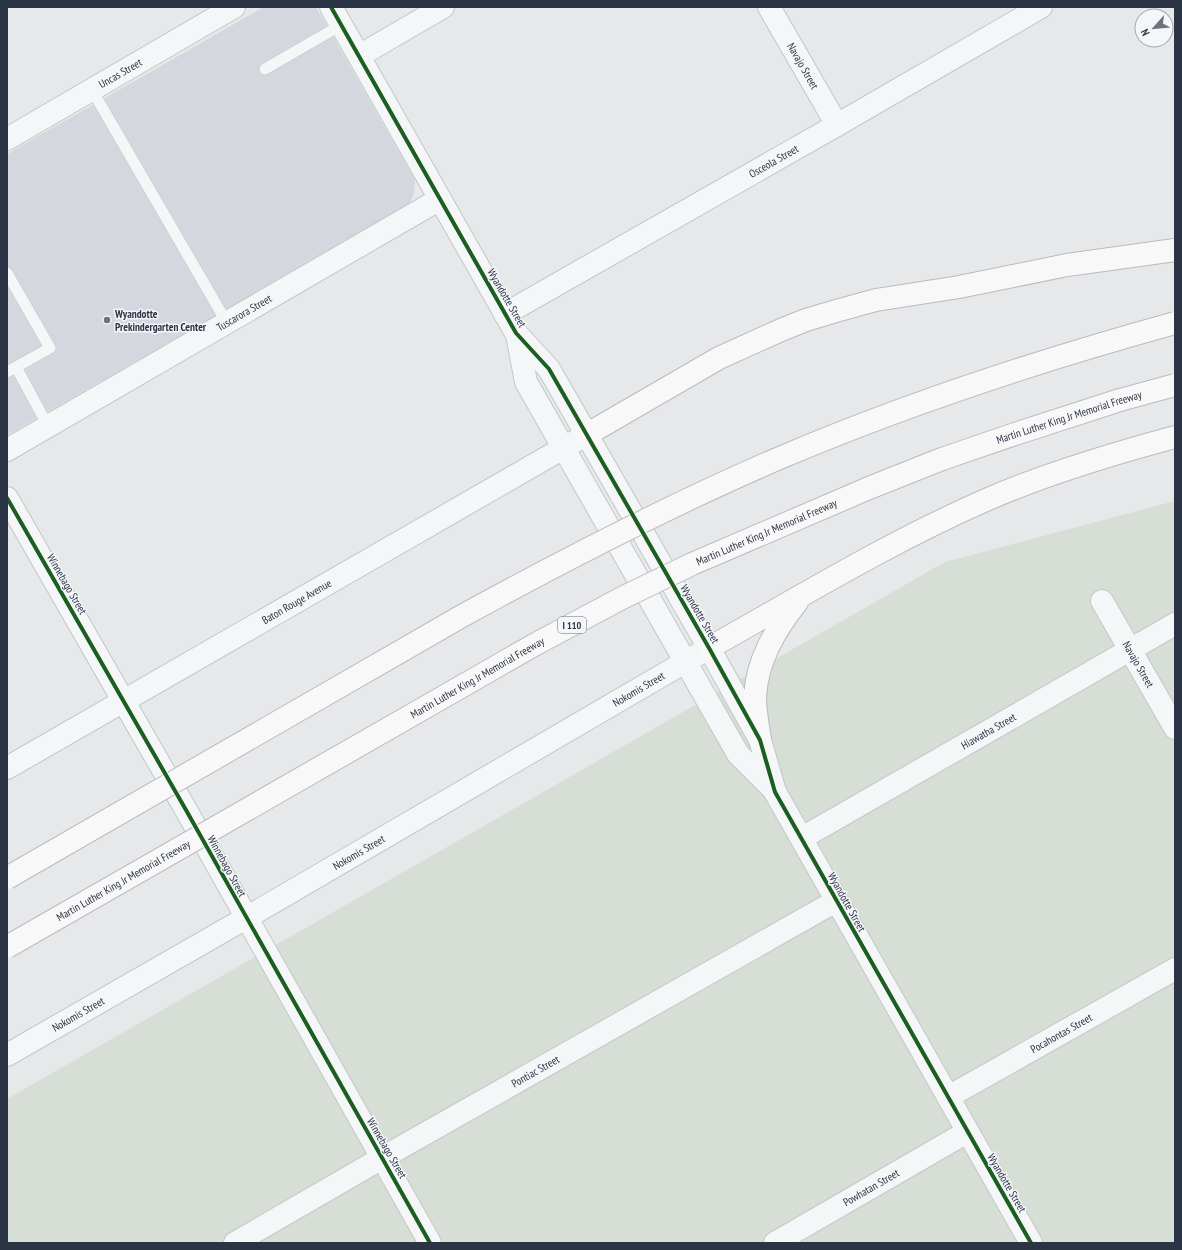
<svg xmlns="http://www.w3.org/2000/svg" width="1182" height="1250" font-family="'PT Sans Narrow',sans-serif">
<style>
.built{fill:#d4d7dd}
.green{fill:#d6ded6}
.lines{fill:none;stroke-linecap:round;stroke-linejoin:round}
.service-casing{stroke:#c4c6c8;stroke-width:12}
.minor-casing{stroke:#c4c6c8;stroke-width:24}
.tertiary-casing{stroke:#c4c6c8;stroke-width:24}
.motorway-casing{stroke:#b8bbbf;stroke-width:24}
.service{stroke:#f5f6f7;stroke-width:11}
.minor{stroke:#f5f6f7;stroke-width:22}
.tertiary{stroke:#f5f6f7;stroke-width:22}
.motorway{stroke:#f8f8f8;stroke-width:22}
.motorway-bridge-casing{stroke:#b8bbbf;stroke-width:24;stroke-linecap:butt}
.motorway-bridge{stroke:#f8f8f8;stroke-width:22}
.cycleway-casing{stroke:#f4f6f9;stroke-width:6}
.cycleway{stroke:#1b5e20;stroke-width:4}
.poi-dot{fill:#6c737f;stroke:#f4f6f9;stroke-width:1.5}
.labels{text-anchor:middle;stroke-width:3;stroke-linejoin:round;paint-order:stroke}
.shield{fill:#f4f6f9;stroke:#676e7b;stroke-width:1}
.shield-label{font-size:10px;font-weight:bold;fill:#2b3445}
.street-label{font-size:11px;fill:#2b3445;stroke:#f4f6f9}
.poi-label{font-size:11px;font-weight:bold;fill:#2b3445;stroke:#f4f6f9;text-anchor:start}
</style>
<rect width="100%" height="100%" fill="#e6e8ea"/>
<!-- built -->
<path class="built" d="M264 7H316L415 180 414 192 412 199 408 205 7 435V154Z"/>
<!-- green -->
<path class="green" d="M1175 501V1243H7V1099L945 562Z"/>
<g class="lines">
<defs>
<path id="service" d="M265 69 341 25
M92 90 227 323
M7 273 50 348 16 367
M7 372 16 367 48 426"/>
<g id="minor">
<path id="s1" d="M769 7 837 125"/>
<path d="M359 56 443 7"/>
<path id="s2" d="M7 139 234 7"/>
<path id="s3" d="M505 314 837 125 1041 7"/>
<path id="s4" d="M7 450 440 199"/>
<path d="M7 498 186 810 430 1243"/>
<path id="s5" d="M1102 601 1175 728"/>
<path id="s6" d="M802 838 1175 624"/>
<path id="s7" d="M948 1097 1175 969"/>
<path id="s8" d="M235 1243 382 1158 836 901"/>
<path id="s9" d="M775 1243 967 1132"/>
</g>
<g id="tertiary">
<path d="M331 7 516 333 549 369 709 648 760 740 775 792 1031 1243"/>
<path d="M517 335 526 382 738 754 774 790"/>
<path id="s10" d="M7 768 586 435"/>
<path id="s11" d="M7 1055 246 918 709 648"/>
</g>
<path id="motorway" d="M586 435 719 358 781 330 806 320 836 311 876 300 959 287 1067 265 1175 250
M709 648C800 597 890 542 986 500 1045 474 1112 454 1175 437
M760 740C758 726 755 711 755 697 757 660 775 630 797 602"/>
</defs>
<!-- service casing -->
<use href="#service" class="service-casing"/>
<!-- minor casing -->
<use href="#minor" class="minor-casing"/>
<!-- tertiary casing -->
<use href="#tertiary" class="tertiary-casing"/>
<!-- motorway casing -->
<use href="#motorway" class="motorway-casing"/>
<!-- service -->
<use href="#service" class="service"/>
<!-- minor -->
<use href="#minor" class="minor"/>
<!-- tertiary -->
<use href="#tertiary" class="tertiary"/>
<!-- motorway -->
<use href="#motorway" class="motorway"/>
<defs>
<g id="motorway-bridge">
<path d="M7 878 462 616C566 559 672 504 782 457 909 403 1041 360 1175 323"/>
<path id="s12" d="M7 947 534 645 622 598 692 564 869 488 942 459 1015 434 1120 400 1175 385"/>
</g>
</defs>
<!-- motorway-bridge casing -->
<use href="#motorway-bridge" class="motorway-bridge-casing"/>
<!-- motorway-bridge -->
<use href="#motorway-bridge" class="motorway-bridge"/>
<defs>
<path id="cycleway" d="M331 7 516 333 549 369 709 648 760 740 775 792 1031 1243
M7 498 186 810 430 1243"/>
</defs>
<!-- cycleway casing -->
<use href="#cycleway" class="cycleway-casing"/>
<!-- cycleway -->
<use href="#cycleway" class="cycleway"/>
</g>
<!-- markers -->
<circle class="poi-dot" cx="107" cy="320" r="4"/>
<g class="labels">
<!-- shield labels -->
<rect class="shield" x="558" y="617" width="28" height="16" rx="3"/>
<g class="shield-label">
<text x="572" y="629">I 110</text>
</g>
<!-- street labels -->
<g class="street-label">
<text dy="4" stroke="none"><textPath href="#s1" startOffset="68">Navajo Street</textPath></text>
<text dy="4" stroke="none"><textPath href="#s2" startOffset="131">Uncas Street</textPath></text>
<text dy="4" stroke="none"><textPath href="#s3" startOffset="309">Osceola Street</textPath></text>
<text transform="translate(507 298) rotate(60)" y="4">Wyandotte Street</text>
<text dy="4" stroke="none"><textPath href="#s4" startOffset="274">Tuscarora Street</textPath></text>
<text dy="4" stroke="none"><textPath href="#s12" startOffset="1190">Martin Luther King Jr Memorial Freeway</textPath></text>
<text dy="4" stroke="none"><textPath href="#s12" startOffset="866">Martin Luther King Jr Memorial Freeway</textPath></text>
<text transform="translate(67 584) rotate(60)" y="4">Winnebago Street</text>
<text dy="4" stroke="none"><textPath href="#s10" startOffset="334">Baton Rouge Avenue</textPath></text>
<text transform="translate(700 614) rotate(60)" y="4">Wyandotte Street</text>
<text dy="4" stroke="none"><textPath href="#s5" startOffset="73">Navajo Street</textPath></text>
<text dy="4" stroke="none"><textPath href="#s12" startOffset="542">Martin Luther King Jr Memorial Freeway</textPath></text>
<text dy="4" stroke="none"><textPath href="#s11" startOffset="730">Nokomis Street</textPath></text>
<text dy="4" stroke="none"><textPath href="#s6" startOffset="215">Hiawatha Street</textPath></text>
<text dy="4" stroke="none"><textPath href="#s11" startOffset="406">Nokomis Street</textPath></text>
<text transform="translate(227 866) rotate(61)" y="4">Winnebago Street</text>
<text dy="4" stroke="none"><textPath href="#s12" startOffset="134">Martin Luther King Jr Memorial Freeway</textPath></text>
<text transform="translate(847 902) rotate(61)" y="4">Wyandotte Street</text>
<text dy="4" stroke="none"><textPath href="#s11" startOffset="82">Nokomis Street</textPath></text>
<text dy="4" stroke="none"><textPath href="#s7" startOffset="130">Pocahontas Street</textPath></text>
<text dy="4" stroke="none"><textPath href="#s8" startOffset="346">Pontiac Street</textPath></text>
<text transform="translate(387 1148) rotate(60)" y="4">Winnebago Street</text>
<text transform="translate(1007 1183) rotate(60)" y="4">Wyandotte Street</text>
<text dy="4" stroke="none"><textPath href="#s9" startOffset="111">Powhatan Street</textPath></text>
</g>
<!-- poi labels -->
<g class="poi-label">
<text x="115" y="318">Wyandotte<tspan x="115" dy="13">Prekindergarten Center</tspan></text>
</g>
</g>
<!-- border -->
<rect width="1182" height="1250" fill="none" stroke="#2b3445" stroke-width="16"/>
<!-- north arrow -->
<g transform="translate(1154 28) rotate(243)"><circle r="19" fill="#f4f6f9" stroke="#a4a8b1"/>
<path d="M0-3L7 15L0 10L-7 15Z" fill="#6c737f"/>
<text y="-6" font-size="11" font-weight="bold" text-anchor="middle" fill="#2b3445">N</text>
</g>
</svg>
